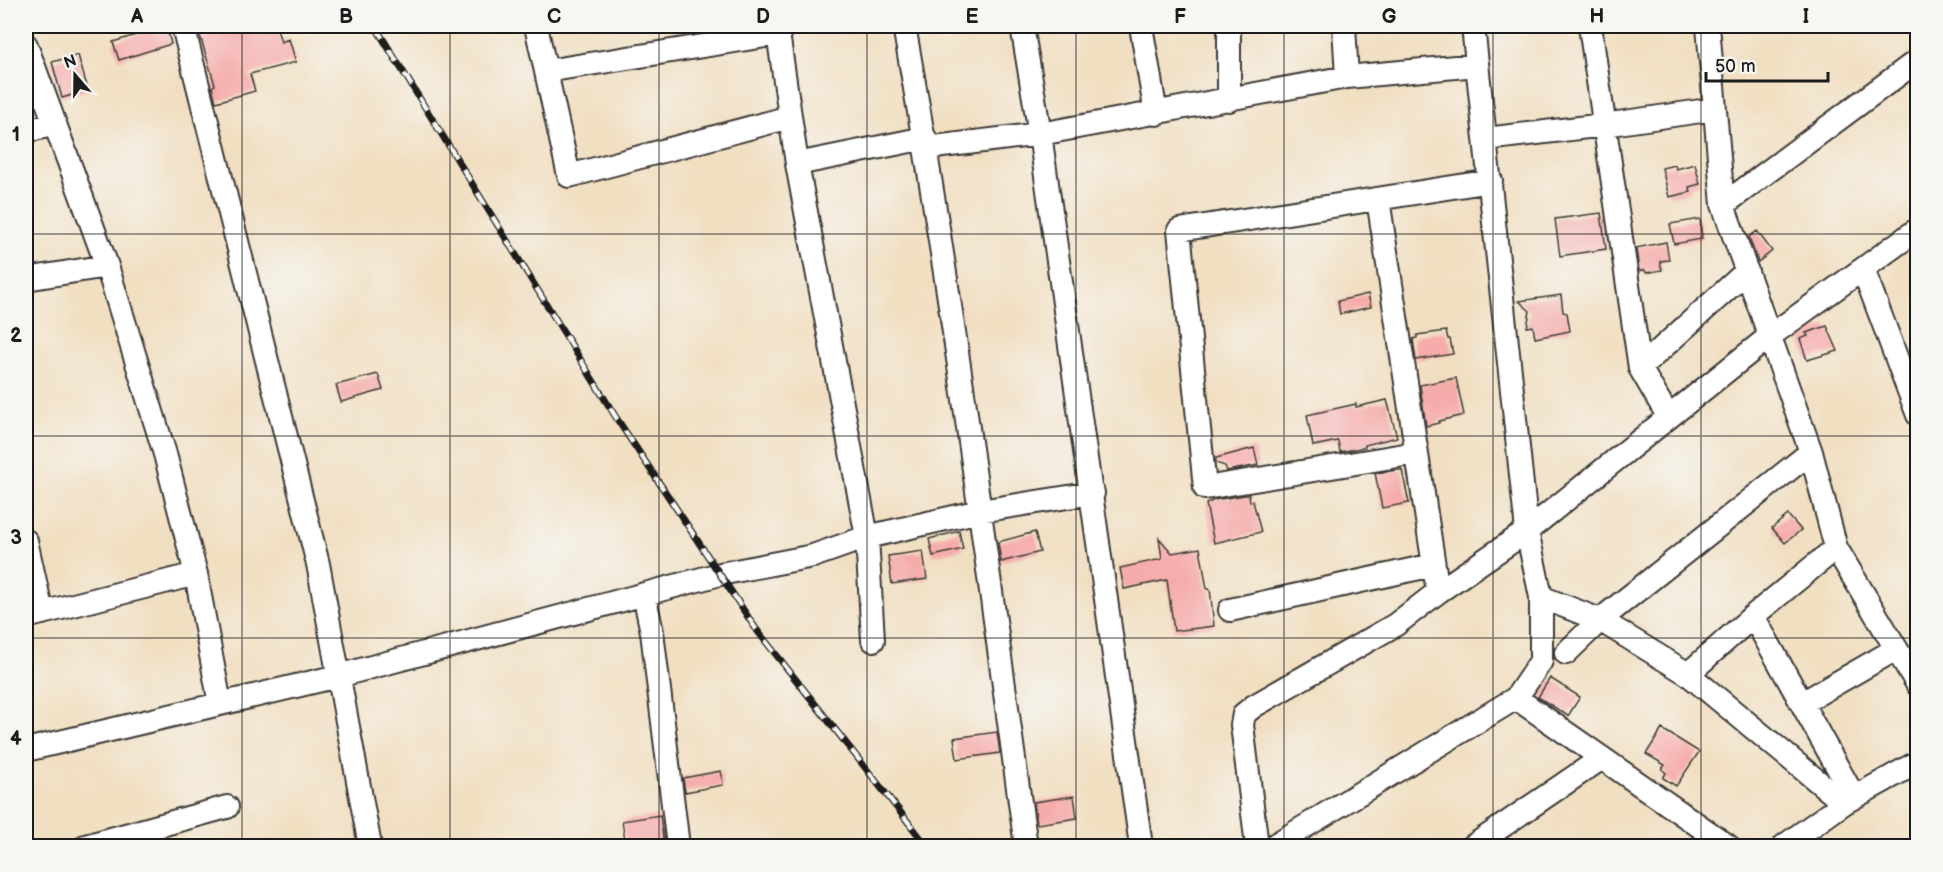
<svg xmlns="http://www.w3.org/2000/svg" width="1943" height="872" font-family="'Balsamiq Sans',sans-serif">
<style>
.building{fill:#f5acaa}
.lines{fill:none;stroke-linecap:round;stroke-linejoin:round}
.minor-casing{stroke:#3c3935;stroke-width:26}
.minor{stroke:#fff;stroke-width:22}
.rail-casing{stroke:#1c1c1c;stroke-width:7}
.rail{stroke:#f6f6f2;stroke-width:4.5;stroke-dasharray:14;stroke-linecap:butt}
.grid{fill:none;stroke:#1c1c1c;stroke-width:1.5;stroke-opacity:0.55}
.neatline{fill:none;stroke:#1c1c1c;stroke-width:2}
.grid-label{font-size:20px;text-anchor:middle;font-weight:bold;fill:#1c1c1c}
</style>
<rect width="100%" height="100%" fill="#f6f6f2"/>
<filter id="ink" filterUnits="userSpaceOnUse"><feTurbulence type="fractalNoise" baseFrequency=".0167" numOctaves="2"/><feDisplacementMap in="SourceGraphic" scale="12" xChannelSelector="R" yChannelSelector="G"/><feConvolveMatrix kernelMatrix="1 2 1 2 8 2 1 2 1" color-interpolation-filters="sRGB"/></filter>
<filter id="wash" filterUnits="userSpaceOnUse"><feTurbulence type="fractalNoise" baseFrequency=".008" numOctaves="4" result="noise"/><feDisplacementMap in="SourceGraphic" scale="24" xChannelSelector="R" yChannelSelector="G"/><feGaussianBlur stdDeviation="1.35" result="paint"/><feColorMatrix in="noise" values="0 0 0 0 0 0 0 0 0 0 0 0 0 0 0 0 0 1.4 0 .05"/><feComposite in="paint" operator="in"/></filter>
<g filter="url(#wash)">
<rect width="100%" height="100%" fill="#f1dfc2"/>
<g id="blocks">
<!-- building -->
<path class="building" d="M211 26H276L281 42 289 39 296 62 250 74 255 91 216 102 212 87 215 85 198 29Z
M167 28 171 44 119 60 113 42 149 31 151 33Z
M78 55 88 90 62 98 52 62Z
M1695 164 1700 184 1689 187 1691 192 1669 197 1662 168 1675 165 1676 169Z
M1601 213 1606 249 1560 256 1555 219Z
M1700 219 1702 239 1674 244 1670 224Z
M1757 231 1772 251 1758 262 1749 237Z
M1666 242 1669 260 1660 261 1662 270 1646 273 1645 270 1639 271 1636 248Z
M1368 294 1371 307 1340 314 1338 301Z
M1561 295 1563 312 1567 313 1570 331 1535 338 1533 326 1527 327 1530 311 1519 301Z
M1827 326 1838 351 1807 360 1800 339 1808 336 1806 333Z
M1446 331 1448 339H1450L1453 354 1416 360 1413 339 1417 338V335Z
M378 374 383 390 341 402 336 385Z
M1456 378 1464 415 1439 421V423L1426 426 1420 385Z
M1387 400 1397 437 1365 445V447L1340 452 1338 441 1313 446 1307 415 1356 404V407Z
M1254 448 1258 465 1227 471 1225 466 1216 463V458Z
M1398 470H1402L1409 503 1382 508 1375 473Z
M1245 495H1249L1250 502 1253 501 1261 532 1214 543 1206 504 1214 500Z
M1788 515 1801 530 1785 543 1772 528Z
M959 531 963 549 933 556 929 539Z
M1035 532 1040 552 1001 562 998 542Z
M1159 538 1172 553 1200 548 1207 589H1210L1214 626 1174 631 1167 580 1124 589 1120 568 1162 559Z
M923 551 927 579 892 584 888 556Z
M1550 678 1580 697 1568 716 1538 697Z
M1662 729 1699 752 1676 786 1663 778 1666 773 1662 769 1665 765 1646 754Z
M997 732 1000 753 957 759 954 738Z
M721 771 723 785 685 792 683 778Z
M1074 796 1077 818 1037 824 1034 802Z
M660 815 664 846H626L622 821Z"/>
</g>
</g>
<g filter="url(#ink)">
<use href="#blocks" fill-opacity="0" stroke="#3c3935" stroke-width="1.5"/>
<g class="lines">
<defs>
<path id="minor" d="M183 26 318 564 370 846
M536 26 569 176 790 117
M777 26 797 164
M904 26C953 298 988 572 1026 846
M1022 26 1040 134 1141 846
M1141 26 1156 114
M1229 26V100
M1344 26 1347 77
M1590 26 1640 368 1668 416
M1708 26 1723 205 1811 452 1836 548 1918 685
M26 45 107 266
M546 71 778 34
M26 131 55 124
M1486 139 1604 125 1715 109
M926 148 1040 134 1347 77 1477 65
M1378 199 1438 592 1527 531 1770 336 1918 229
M1723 205 1918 60
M1863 269 1918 415
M26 279 107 266 165 454 196 574
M1640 368 1747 271
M1416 453 1205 488 1179 230 1491 181
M26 541 42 613
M644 594 652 632 678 846
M1541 597 1600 620 1688 674 1844 803 1918 762
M1230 610 1433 565
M1753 616 1854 797
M26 617 196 574 220 704
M873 640 867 537 797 164 925 138
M1566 653 1600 620 1811 452
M1688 674 1753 616 1836 548
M1516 698 1728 846
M1802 703 1896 649
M26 750 338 676 720 574 813 556 867 537 980 511 1093 493
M85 846 227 807
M1257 846 1242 725 1244 714 1254 706 1395 625 1438 592
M1273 846 1516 698 1541 661V597L1527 531 1473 26
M1473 846 1602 758
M1784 846 1844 803"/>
</defs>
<!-- minor casing -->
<use href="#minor" class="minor-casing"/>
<!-- minor -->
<use href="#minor" class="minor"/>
<defs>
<path id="rail" d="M375 26 617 419 756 629 927 846"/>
</defs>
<!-- rail casing -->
<use href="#rail" class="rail-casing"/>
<!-- rail -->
<use href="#rail" class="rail"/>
</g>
</g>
<!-- grid -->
<path class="grid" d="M242 26V846M450 26V846M659 26V846M867 26V846M1076 26V846M1284 26V846M1493 26V846M1701 26V846M26 234H1918M26 436H1918M26 638H1918"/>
<!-- margin -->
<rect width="1943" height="872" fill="none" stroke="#f6f6f2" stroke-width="66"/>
<!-- north arrow -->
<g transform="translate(75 75) rotate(340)" stroke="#f6f6f2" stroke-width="4.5" paint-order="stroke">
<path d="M0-4.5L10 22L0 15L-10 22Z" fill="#1c1c1c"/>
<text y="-9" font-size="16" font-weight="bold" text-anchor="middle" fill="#1c1c1c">N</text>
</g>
<!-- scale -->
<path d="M1706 72v9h122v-9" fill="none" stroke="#1c1c1c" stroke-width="3"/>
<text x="1715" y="72" font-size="18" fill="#1c1c1c" stroke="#f6f6f2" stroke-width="4.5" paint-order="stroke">50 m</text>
<rect x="33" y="33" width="1877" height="806" class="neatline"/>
<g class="grid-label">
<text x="137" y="23">A</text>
<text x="346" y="23">B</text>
<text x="554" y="23">C</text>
<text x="763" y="23">D</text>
<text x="972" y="23">E</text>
<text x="1180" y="23">F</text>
<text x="1389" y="23">G</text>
<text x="1597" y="23">H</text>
<text x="1806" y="23">I</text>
<text x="16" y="141">1</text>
<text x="16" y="342">2</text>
<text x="16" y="544">3</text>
<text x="16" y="745">4</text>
</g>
</svg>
